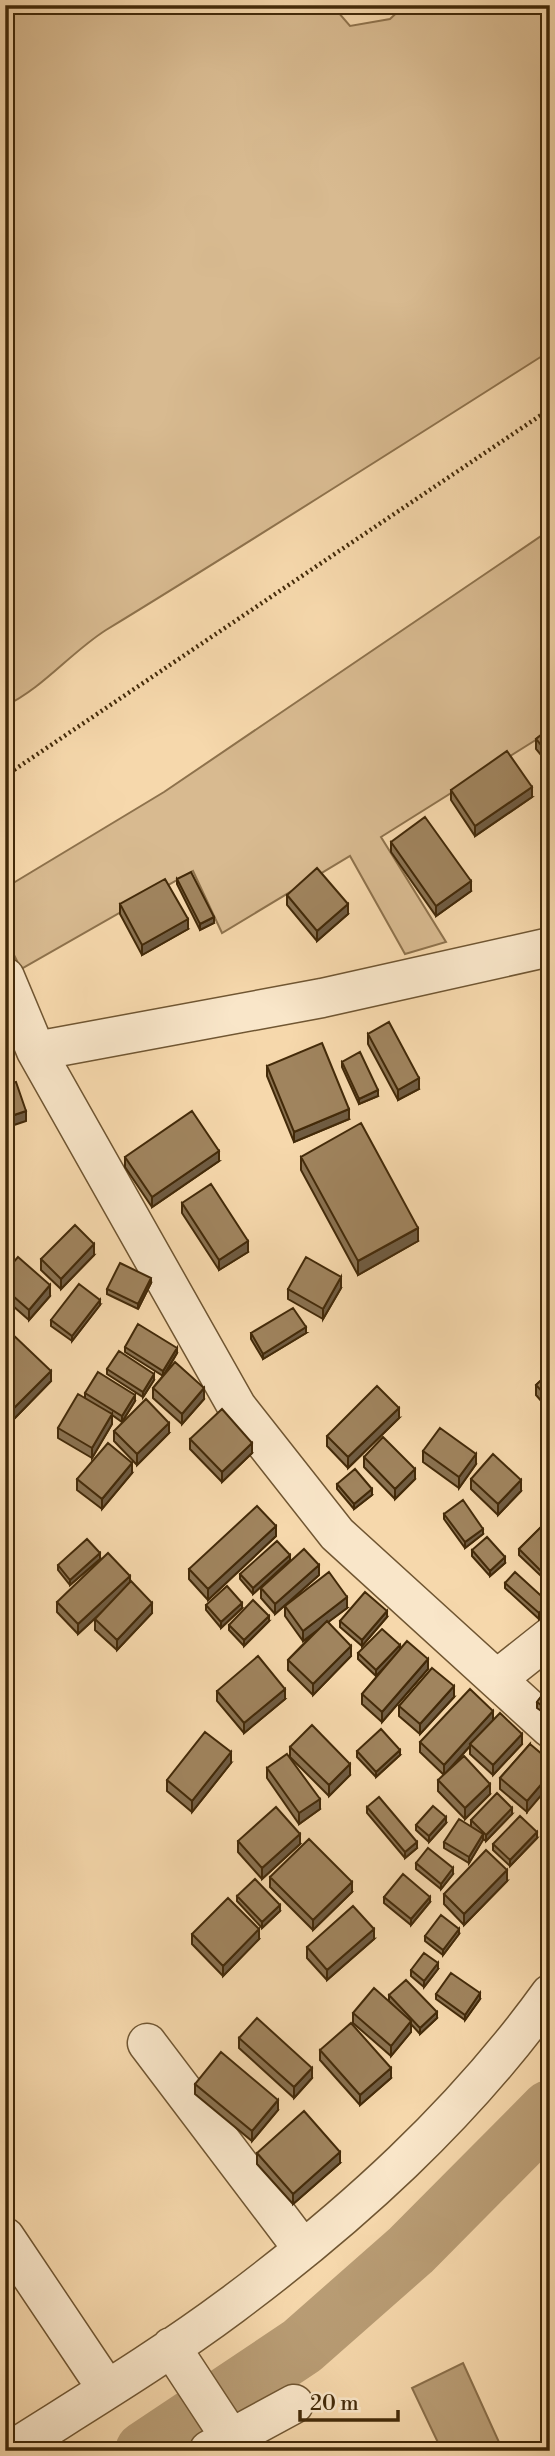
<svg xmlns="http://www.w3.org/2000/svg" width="555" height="2456" font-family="'Libre Bodoni',serif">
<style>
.green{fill:#d8ba90;stroke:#8e724c;stroke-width:2}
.water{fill:#b99d75;stroke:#8a6f4a;stroke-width:2}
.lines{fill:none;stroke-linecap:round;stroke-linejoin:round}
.river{stroke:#b99d75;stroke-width:60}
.minor-casing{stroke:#705632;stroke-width:41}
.path{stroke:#432a09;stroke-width:4.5;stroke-dasharray:2 3.5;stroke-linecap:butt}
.minor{stroke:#f9e6c9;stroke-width:38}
.wall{fill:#8a7251;stroke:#432a09;stroke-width:2}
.shaded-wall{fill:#705c42;stroke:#432a09;stroke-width:2}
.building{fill:#a0845e;stroke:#432a09;stroke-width:2}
</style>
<rect width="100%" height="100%" fill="#f6d8ac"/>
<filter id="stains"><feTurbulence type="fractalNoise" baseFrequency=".00286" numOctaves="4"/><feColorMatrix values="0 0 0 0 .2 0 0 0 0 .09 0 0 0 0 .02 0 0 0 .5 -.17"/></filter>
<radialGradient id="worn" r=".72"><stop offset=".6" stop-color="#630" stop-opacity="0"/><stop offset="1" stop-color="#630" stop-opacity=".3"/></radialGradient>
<!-- green -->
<path class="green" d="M5 5H332L350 26 390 19 405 5H550V351C402 445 255 539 106 630 70 653 43 688 5 706Z
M550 530V731L381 837 446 942 405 954 350 856 222 933 193 871 21 969 5 937V888L164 792Z"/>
<!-- water -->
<path class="water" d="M463 2363 503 2451H442L412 2388Z"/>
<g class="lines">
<!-- river -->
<path class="river" d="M145 2451 302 2346 411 2250 550 2110"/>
<defs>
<path id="minor" d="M5 977 36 1051 237 1407 337 1534 550 1728
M36 1051 322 998 550 947
M497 1679 550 1637
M147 2043 303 2249
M5 2237 107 2389
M171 2347 230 2437
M209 2450 294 2404
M10 2451C84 2404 161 2358 232 2305 351 2216 462 2116 550 1994"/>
</defs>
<!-- minor casing -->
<use href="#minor" class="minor-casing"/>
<!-- path -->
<path class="path" d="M5 776 550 409"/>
<!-- minor -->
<use href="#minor" class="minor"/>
</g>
<!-- wall -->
<path class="wall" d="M550 728V766L536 749V739Z
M451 790 532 797 475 836 451 800Z
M391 842 471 891 436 916 391 852Z
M177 879 214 923 200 930 177 884Z
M287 895 348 914 317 941 287 905Z
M120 904 188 929 142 955 120 914Z
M368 1034 419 1089 398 1100 368 1044Z
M342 1062 378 1096 359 1104 342 1067Z
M267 1066 349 1119 294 1142 267 1076Z
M125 1157 219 1161 152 1207 125 1167Z
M301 1157 418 1241 358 1275 301 1170Z
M182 1203 248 1252 219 1270 182 1213Z
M94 1255 61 1289 41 1270V1259Z
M5 1272 50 1296 29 1320 5 1299Z
M151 1283 138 1309 107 1294V1289Z
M341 1288 323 1319 288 1299V1289Z
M100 1305 72 1341 51 1326V1320Z
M251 1333H306L263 1359 251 1339Z
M5 1334 51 1381 10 1423 5 1418Z
M125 1347 177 1353 164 1376 204 1399 182 1424 153 1398V1388L163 1376 125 1352Z
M107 1369 154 1380 143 1397 107 1374Z
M550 1372V1411L536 1395V1385Z
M85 1393 135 1401 122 1422 112 1415V1424L92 1458 58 1438V1428L85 1398Z
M399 1418 348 1468 327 1446V1436Z
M114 1431 169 1433 137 1465 114 1441Z
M190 1439 252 1453 222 1482 190 1449Z
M423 1451 476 1464 459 1488 423 1462Z
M550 1451V1474L544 1468V1458Z
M364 1457 415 1479 395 1499 364 1467Z
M132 1473 102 1509 77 1490V1479Z
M471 1479 521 1491 498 1515 471 1489Z
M337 1484 372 1495 354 1509 337 1489Z
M444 1514 483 1534 465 1548 444 1519Z
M542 1526 541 1576 519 1555V1549Z
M276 1536 208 1600 189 1579V1569Z
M472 1550 505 1563 490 1576 472 1556Z
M100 1559 70 1585 58 1570V1565Z
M290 1560 253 1594 240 1579V1574Z
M319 1575 275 1614 261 1598V1588Z
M130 1582 152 1613 117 1650 95 1630V1619L102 1612 78 1634 57 1612V1602Z
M505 1583 549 1608 539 1619 505 1588Z
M206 1605 242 1608 221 1628 206 1610Z
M285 1606 347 1608 328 1622 351 1656 313 1695 288 1670V1660L318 1629 303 1641 285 1616Z
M387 1617 362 1646 340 1627V1621Z
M269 1621 244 1646 229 1630V1625Z
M400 1650 428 1669 382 1722 362 1704V1694L393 1658 376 1676 358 1659V1653Z
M550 1685V1717L537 1708V1702Z
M217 1691 285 1699 244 1733 217 1701Z
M454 1697 420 1734 399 1716V1706Z
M493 1719 522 1744 493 1775 470 1754V1746L444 1775 420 1752V1742Z
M530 1744 527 1812 500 1789V1778Z
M290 1747 350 1775 329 1796 290 1757Z
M357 1751 400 1755 376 1777 357 1757Z
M231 1763 192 1812 167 1791V1780Z
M267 1768 320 1809 299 1824 267 1778Z
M438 1780 490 1794 465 1819 438 1791Z
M367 1807 417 1848 405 1858 367 1813Z
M512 1814 486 1841 483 1839 469 1863 444 1848V1842L471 1826V1820Z
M446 1823 429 1842 416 1830V1825Z
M537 1838 510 1866 493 1850V1844Z
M238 1841 300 1844 262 1879 238 1852Z
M416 1863 453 1874 441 1889 416 1869Z
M270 1877 352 1892 313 1930 270 1887Z
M507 1881 464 1925 444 1904V1894Z
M237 1896 280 1911 262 1928 237 1901Z
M384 1897 430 1902 411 1925 384 1903Z
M192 1934 259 1939 223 1976 192 1944Z
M459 1934 443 1955 425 1941V1936Z
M374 1939 327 1980 307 1958V1947Z
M438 1969 424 1987 411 1976V1970Z
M436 1994 480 1999 465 2020 436 1999Z
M389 1995 437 2018 420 2034 411 2024V2032L391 2056 353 2023V2013L395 2007 389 2001Z
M239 2038 312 2078 294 2098 239 2048Z
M320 2050 391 2078 360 2105 320 2060Z
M195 2084 278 2110 252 2141 195 2094Z
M257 2153 340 2163 293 2204 257 2164Z"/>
<!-- shaded-wall -->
<path class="shaded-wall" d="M532 787V797L475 836V826Z
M471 881V891L436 916V906Z
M348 904V914L317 941V931Z
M214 917V923L200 930V924Z
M188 919V929L142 955V945Z
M419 1078V1089L398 1100V1090Z
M378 1090V1096L359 1104V1099Z
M349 1109V1119L294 1142V1132Z
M26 1111V1121L5 1128V1118Z
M219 1151V1161L152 1207V1197Z
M418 1228V1241L358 1275V1261Z
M248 1241V1252L219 1270V1260Z
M94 1244V1255L61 1289V1279Z
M341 1277V1288L323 1319V1309Z
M151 1278V1283L138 1309V1304Z
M50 1285V1296L29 1320V1310Z
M100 1300V1305L72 1341V1336Z
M306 1327V1333L263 1359V1354Z
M177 1348V1353L163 1376V1371Z
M51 1371V1381L10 1423V1412Z
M154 1374V1380L143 1397V1392Z
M204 1388V1399L182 1424V1414Z
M135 1395V1401L122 1422V1416Z
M399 1408V1418L348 1468V1457Z
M112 1414V1424L92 1458V1448Z
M169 1423V1433L137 1465V1454Z
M252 1443V1453L222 1482V1472Z
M476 1454V1464L459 1488V1477Z
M132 1463V1473L102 1509V1499Z
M415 1469V1479L395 1499V1489Z
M521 1480V1491L498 1515V1504Z
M372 1489V1495L354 1509V1504Z
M276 1526V1536L208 1600V1589Z
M483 1529V1534L465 1548V1542Z
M100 1553V1559L70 1585V1580Z
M290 1555V1560L253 1594V1588Z
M505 1557V1563L490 1576V1571Z
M550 1562V1567L541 1576V1571Z
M319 1565V1575L275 1614V1604Z
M130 1576V1586L78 1634V1624Z
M347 1597V1608L303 1641V1631Z
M152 1603V1613L117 1650V1640Z
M242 1603V1608L221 1628V1622Z
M549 1603V1608L539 1619V1613Z
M387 1611V1617L362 1646V1640Z
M269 1616V1621L244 1646V1640Z
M400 1645V1651L376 1676V1670Z
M351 1646V1656L313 1695V1684Z
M428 1659V1669L382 1722V1712Z
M454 1686V1697L420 1734V1724Z
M285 1689V1699L244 1733V1723Z
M493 1711V1722L470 1744V1746L444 1775V1765Z
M522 1734V1744L493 1775V1765Z
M400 1750V1755L376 1777V1772Z
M231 1752V1763L192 1812V1801Z
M350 1764V1775L329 1796V1785Z
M550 1774V1785L527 1812V1801Z
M490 1784V1794L465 1819V1808Z
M320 1799V1809L299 1824V1813Z
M512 1808V1814L486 1841V1835Z
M446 1817V1823L429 1842V1836Z
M537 1832V1838L510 1866V1860Z
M300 1834V1844L262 1879V1868Z
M483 1834V1840L469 1863V1857Z
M417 1842V1848L405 1858V1852Z
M453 1868V1874L441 1889V1884Z
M507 1870V1881L464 1925V1914Z
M352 1882V1892L313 1930V1920Z
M430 1897V1902L411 1925V1919Z
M280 1905V1911L262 1928V1922Z
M259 1929V1939L223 1976V1966Z
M374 1929V1939L327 1980V1970Z
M459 1929V1934L443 1955V1950Z
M438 1963V1969L424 1987V1981Z
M480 1993V1999L465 2020V2015Z
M437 2012V2018L420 2034V2028Z
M411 2021V2032L391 2056V2046Z
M312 2068V2078L294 2098V2087Z
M391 2068V2078L360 2105V2095Z
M278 2100V2110L252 2141V2131Z
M340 2152V2163L293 2204V2194Z"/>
<!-- building -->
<path class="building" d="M550 728V756L536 739Z
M507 751 532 787 475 826 451 790Z
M425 817 471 881 436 906 391 842Z
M317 868 348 904 317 931 287 895Z
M191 872 214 917 200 924 177 879Z
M165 879 188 919 142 945 120 904Z
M389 1022 419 1078 398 1090 368 1034Z
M322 1043 349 1109 294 1132 267 1066Z
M360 1052 378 1090 359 1099 342 1062Z
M16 1082 26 1111 5 1118V1085Z
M192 1111 219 1151 152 1197 125 1157Z
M361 1123 418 1228 358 1261 301 1157Z
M211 1184 248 1241 219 1260 182 1203Z
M75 1225 94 1244 61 1279 41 1259Z
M18 1257 50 1285 29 1310 5 1289V1272Z
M306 1257 341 1277 323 1309 288 1289Z
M120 1263 151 1278 138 1304 107 1289Z
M79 1284 100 1300 72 1336 51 1320Z
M293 1308 306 1327 263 1354 251 1333Z
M138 1324 177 1348 163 1371 125 1347Z
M9 1331 51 1371 10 1412 5 1408V1334Z
M119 1351 154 1374 143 1392 107 1369Z
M175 1362 204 1388 182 1414 153 1388Z
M98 1372 135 1395 122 1416 85 1393Z
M550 1372V1400L536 1385Z
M377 1386 399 1408 348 1457 327 1436Z
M78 1394 112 1414 92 1448 58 1428Z
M146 1399 169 1423 137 1454 114 1431Z
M222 1409 252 1443 222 1472 190 1439Z
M440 1428 476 1454 459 1477 423 1451Z
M383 1437 415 1469 395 1489 364 1457Z
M108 1443 132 1463 102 1499 77 1479Z
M550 1451V1464L544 1458Z
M493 1454 521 1480 498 1504 471 1479Z
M355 1469 372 1489 354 1504 337 1484Z
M463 1500 483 1529 465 1542 444 1514Z
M257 1506 276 1526 208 1589 189 1569Z
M542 1526 550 1533V1562L541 1571 519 1549Z
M487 1537 505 1557 490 1571 472 1550Z
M87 1539 100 1553 70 1580 58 1565Z
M277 1541 290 1555 253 1588 240 1574Z
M304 1549 319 1565 275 1604 261 1588Z
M108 1553 130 1576 78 1624 57 1602Z
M329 1572 347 1597 303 1631 285 1606Z
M515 1572 549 1603 539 1613 505 1583Z
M131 1581 152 1603 117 1640 95 1619Z
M227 1586 242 1603 221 1622 206 1605Z
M365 1592 387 1611 362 1640 340 1621Z
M253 1600 269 1616 244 1640 229 1625Z
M327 1621 351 1646 313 1684 288 1660Z
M382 1629 400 1645 376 1670 358 1653Z
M407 1641 428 1659 382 1712 362 1694Z
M258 1656 285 1689 244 1723 217 1691Z
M432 1668 454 1686 420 1724 399 1706Z
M550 1685V1712L537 1702Z
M470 1689 493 1711 444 1765 420 1742Z
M500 1713 522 1734 493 1765 470 1744Z
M312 1725 350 1764 329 1785 290 1747Z
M381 1729 400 1750 376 1772 357 1751Z
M205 1732 231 1752 192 1801 167 1780Z
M530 1744 550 1761V1774L527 1801 500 1778Z
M287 1754 320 1799 299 1813 267 1768Z
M464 1756 490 1784 465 1808 438 1780Z
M497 1793 512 1808 486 1835 471 1820Z
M379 1797 417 1842 405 1852 367 1807Z
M433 1806 446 1817 429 1836 416 1825Z
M276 1807 300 1834 262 1868 238 1841Z
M520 1816 537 1832 510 1860 493 1844Z
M459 1819 483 1834 469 1857 444 1842Z
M309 1839 352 1882 313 1920 270 1877Z
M428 1848 453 1868 441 1884 416 1863Z
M486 1850 507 1870 464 1914 444 1894Z
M403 1874 430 1897 411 1919 384 1897Z
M255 1879 280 1905 262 1922 237 1896Z
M228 1898 259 1929 223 1966 192 1934Z
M353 1906 374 1929 327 1970 307 1947Z
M441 1915 459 1929 443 1950 425 1936Z
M424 1953 438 1963 424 1981 411 1970Z
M451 1973 480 1993 465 2015 436 1994Z
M406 1980 437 2012 420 2028 389 1995Z
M374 1988 411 2021 391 2046 353 2013Z
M257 2018 312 2068 294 2087 239 2038Z
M351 2023 391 2068 360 2095 320 2050Z
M221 2052 278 2100 252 2131 195 2084Z
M304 2111 340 2152 293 2194 257 2153Z"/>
<!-- margin -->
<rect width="555" height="2456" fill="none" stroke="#f6d8ac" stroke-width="28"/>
<rect x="7" y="7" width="541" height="2442" fill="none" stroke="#432a09" stroke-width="3.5"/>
<rect x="14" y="14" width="527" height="2428" fill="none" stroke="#432a09" stroke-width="2"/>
<!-- scale -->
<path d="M300 2410v10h98v-10" fill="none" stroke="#432a09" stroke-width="3.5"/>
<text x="310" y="2410" font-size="21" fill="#432a09" stroke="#f9e6c9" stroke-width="5" paint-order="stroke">20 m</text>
<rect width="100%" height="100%" filter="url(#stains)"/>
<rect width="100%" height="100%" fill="url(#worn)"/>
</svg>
